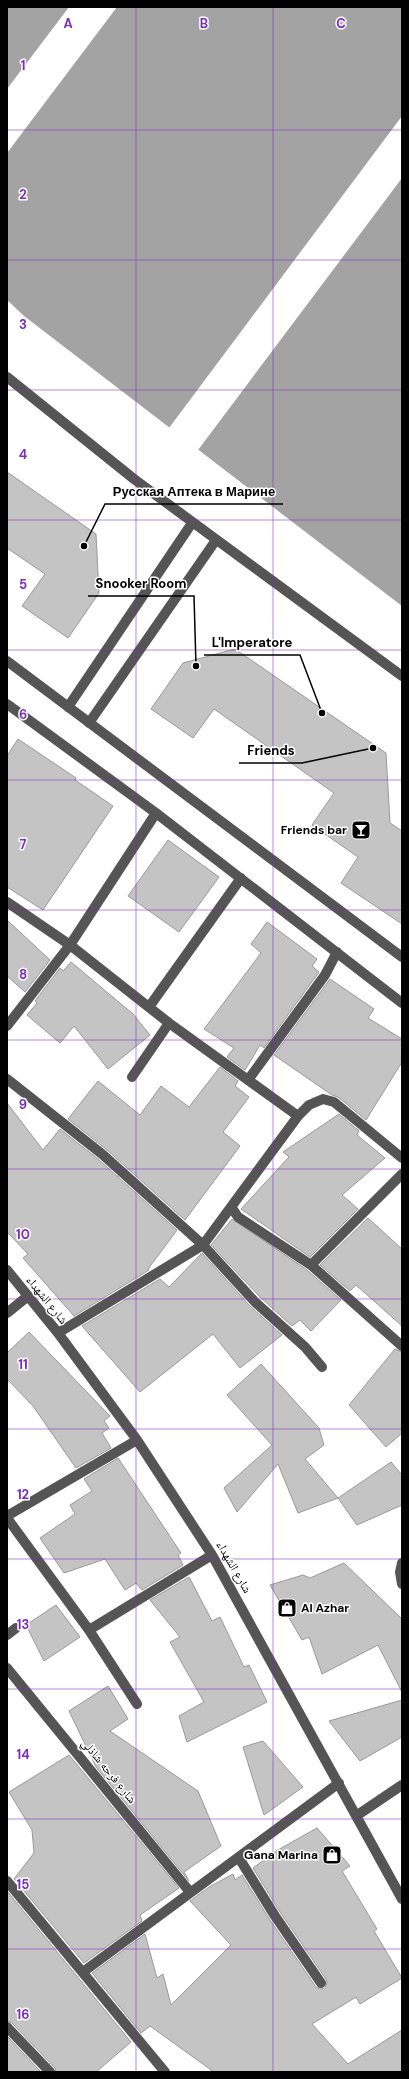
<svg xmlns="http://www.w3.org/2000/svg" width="409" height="2079" font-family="'DM Sans','Noto Naskh Arabic',sans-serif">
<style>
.water{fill:#a3a3a3}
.pier{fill:#fff}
.building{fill:#c4c4c4;stroke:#999}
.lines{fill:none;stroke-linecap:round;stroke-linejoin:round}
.minor{stroke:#555;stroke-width:10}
.grid{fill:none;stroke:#7b2cbf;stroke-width:1;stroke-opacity:0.55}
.labels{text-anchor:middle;stroke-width:3;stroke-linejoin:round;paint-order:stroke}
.poi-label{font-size:12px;font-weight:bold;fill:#000;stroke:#fff;text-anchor:end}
.street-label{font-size:12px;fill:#000;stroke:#fff}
.grid-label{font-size:13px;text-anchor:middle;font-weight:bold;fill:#7b2cbf;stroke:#fff;stroke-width:3;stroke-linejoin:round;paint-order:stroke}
.leader{fill:none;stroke:#000;stroke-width:1.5}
.callout-dot{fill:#000;stroke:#fff;stroke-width:1.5}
.callout-label{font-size:13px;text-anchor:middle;font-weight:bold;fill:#000;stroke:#fff;stroke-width:3;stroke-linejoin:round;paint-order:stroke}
</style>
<rect width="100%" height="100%" fill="#fff"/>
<!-- water -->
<path class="water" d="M7 7H402V606L24 316 7 300Z"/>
<!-- pier -->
<path class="pier" d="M69 7H117L7 153V89Z
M402 116V178L198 450 169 428Z"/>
<!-- building -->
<path class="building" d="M7 472 96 534 99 593 68 638 22 606 45 574 7 548Z
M235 649 386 753 390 823 402 831V924L341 883 358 857 312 825 334 793 214 709 193 738 151 709 183 663Z
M18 739 76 778 75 780 113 806 43 910 7 887V756Z
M168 840 219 877 179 932 128 896Z
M7 920 50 960 25 992 7 976Z
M267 922 317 959 312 966 319 972 264 1048 260 1045 245 1070 227 1057 234 1048 204 1029 261 953 251 944Z
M71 962 133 1014 150 1035 108 1069 74 1026 60 1043 27 1015 37 1003 35 1001 60 968 63 971Z
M330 979 374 1009 368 1018 402 1039V1062L366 1120 338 1097 332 1095 274 1055Z
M220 1067 238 1081 235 1086 249 1097 223 1132 240 1146 185 1220 106 1149 68 1119 98 1081 140 1115 161 1086 189 1107Z
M7 1103 43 1150 60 1129 98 1159 177 1230 148 1269 149 1270 74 1316 23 1258 28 1254 7 1232Z
M339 1114 359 1131 357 1135 385 1158 342 1195 358 1209 310 1257 241 1209 289 1157 283 1152Z
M368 1218 402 1249V1326L356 1285 350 1291 320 1265Z
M232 1219 307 1270 341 1300 311 1331 300 1320 292 1326 260 1297 211 1245Z
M202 1253 250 1306 282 1335 240 1368 213 1334 140 1392 82 1326 160 1279 169 1287Z
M29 1332 110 1416 104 1421 109 1428 102 1433 111 1448 76 1468 33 1406 7 1379V1353Z
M395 1349 402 1352V1433L386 1447 349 1405Z
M261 1364 319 1428 324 1445 305 1459 338 1498 298 1513 278 1464 237 1512 224 1488 272 1445 227 1395Z
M118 1458 181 1553 178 1555 183 1565 142 1590 136 1583 125 1590 105 1559 64 1573 40 1538 75 1514 70 1505 92 1491 84 1479Z
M391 1462 402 1475V1505L357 1525 338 1498Z
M344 1563 402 1619V1692L378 1645 322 1674 309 1637 302 1640 270 1585 303 1575 310 1578Z
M189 1577 212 1621 220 1617 244 1667 249 1665 267 1702 187 1742 179 1716 204 1702 170 1642 180 1637 150 1600Z
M56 1605 80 1637 44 1661 26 1625Z
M108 1686 128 1719 110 1731 198 1791 221 1846 184 1872 189 1881 96 1767 69 1711Z
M402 1700V1737L360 1761 329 1721Z
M263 1741 303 1787 264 1815 243 1747Z
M69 1755 179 1888 140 1915 142 1921 84 1963 14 1879 34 1853 32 1830 9 1792Z
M317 1828 350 1866 342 1871 377 1929 374 1931 402 1978 360 2004 356 1997 312 2024 348 2064 402 2030V2072H214L150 2026 141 2033 92 1973 145 1934 157 1978 163 1974 171 2005 231 1945 190 1901 209 1887 233 1874 235 1880 242 1875 270 1920 316 1987 321 1989 325 1988 327 1983 326 1979 280 1912 253 1868 276 1851Z
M7 1891 131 2042 96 2072H56L55 2068 12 2023 7 2021Z
M7 2036 41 2072H7Z"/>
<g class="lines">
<!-- minor -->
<path class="minor" d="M7 377 134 479 402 676
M7 661 402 957
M7 704 156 813 402 1003
M68 707 192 523
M89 723 216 540
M7 902 70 945 169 1023 298 1116
M149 1007 241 878
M7 1026 70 945 156 813
M132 1077 169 1023
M7 1079 102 1154 203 1245 255 1302 305 1347 322 1367
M248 1080 325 975 337 952
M232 1208 238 1217 311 1265 402 1346
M311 1265 402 1174
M7 1270 58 1333 137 1440 212 1555 402 1899
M7 1313 28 1296
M58 1333 203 1245 298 1116 309 1105 323 1099 334 1102 402 1158
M7 1516 137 1440
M7 1518 89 1630 137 1704
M402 1563 400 1572 402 1584
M89 1630 212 1555
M7 1635 16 1628
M7 1668 190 1892
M356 1816 402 1785
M239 1858 275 1916 321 1983
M7 1881 165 2072
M83 1972 339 1783
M7 2027 50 2072"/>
</g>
<!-- grid -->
<path class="grid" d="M136 7V2072M273 7V2072M7 130H402M7 260H402M7 390H402M7 520H402M7 650H402M7 780H402M7 910H402M7 1040H402M7 1169H402M7 1299H402M7 1429H402M7 1559H402M7 1689H402M7 1819H402M7 1949H402"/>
<!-- icons -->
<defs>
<symbol id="bar-square" viewBox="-11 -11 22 22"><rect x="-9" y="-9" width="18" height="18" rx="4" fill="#000" stroke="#fff"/><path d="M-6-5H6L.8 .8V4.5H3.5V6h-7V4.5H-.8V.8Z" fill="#fff"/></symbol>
<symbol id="shop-square" viewBox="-11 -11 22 22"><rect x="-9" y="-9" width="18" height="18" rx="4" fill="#000" stroke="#fff"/><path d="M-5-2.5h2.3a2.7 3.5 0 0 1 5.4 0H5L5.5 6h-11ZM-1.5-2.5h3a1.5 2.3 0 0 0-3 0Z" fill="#fff"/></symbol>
</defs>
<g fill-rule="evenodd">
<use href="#bar-square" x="350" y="819" width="22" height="22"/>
<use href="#shop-square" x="276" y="1597" width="22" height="22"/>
<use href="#shop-square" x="321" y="1844" width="22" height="22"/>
</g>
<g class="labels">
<!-- poi labels -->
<g class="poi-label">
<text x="347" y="834">Friends bar</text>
<text x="301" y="1612" text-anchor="start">Al Azhar</text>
<text x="318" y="1859">Gana Marina</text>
</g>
<!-- street labels -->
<g class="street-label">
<text transform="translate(47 1300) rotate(51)" y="4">شارع الشهداء</text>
<text transform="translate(234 1567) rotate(60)" y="4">شارع الشهداء</text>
<text transform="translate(109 1771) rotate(51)" y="4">شارع فرحه شاذلي</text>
</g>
</g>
<g class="grid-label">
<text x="68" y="28">A</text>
<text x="204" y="28">B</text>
<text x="341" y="28">C</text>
<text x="23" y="70">1</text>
<text x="23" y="199">2</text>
<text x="23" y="329">3</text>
<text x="23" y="459">4</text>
<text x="23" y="589">5</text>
<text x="23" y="719">6</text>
<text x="23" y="849">7</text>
<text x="23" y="979">8</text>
<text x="23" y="1109">9</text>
<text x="23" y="1239">10</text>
<text x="23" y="1369">11</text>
<text x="23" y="1499">12</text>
<text x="23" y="1629">13</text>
<text x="23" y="1759">14</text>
<text x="23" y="1889">15</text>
<text x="23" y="2019">16</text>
</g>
<!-- callouts -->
<path class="leader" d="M84 546L105 504H283M196 666L194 596H88M322 713L300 655H204M373 748L302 763H239"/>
<g class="callout-dot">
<circle cx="84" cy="546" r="4"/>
<circle cx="196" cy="666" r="4"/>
<circle cx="322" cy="713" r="4"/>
<circle cx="373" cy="748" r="4"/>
</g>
<g class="callout-label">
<text x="194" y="496">Русская Аптека в Марине</text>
<text x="141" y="588">Snooker Room</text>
<text x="252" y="647">L'Imperatore</text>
<text x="271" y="755">Friends</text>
</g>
<!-- border -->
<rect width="409" height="2079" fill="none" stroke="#000000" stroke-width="16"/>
</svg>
